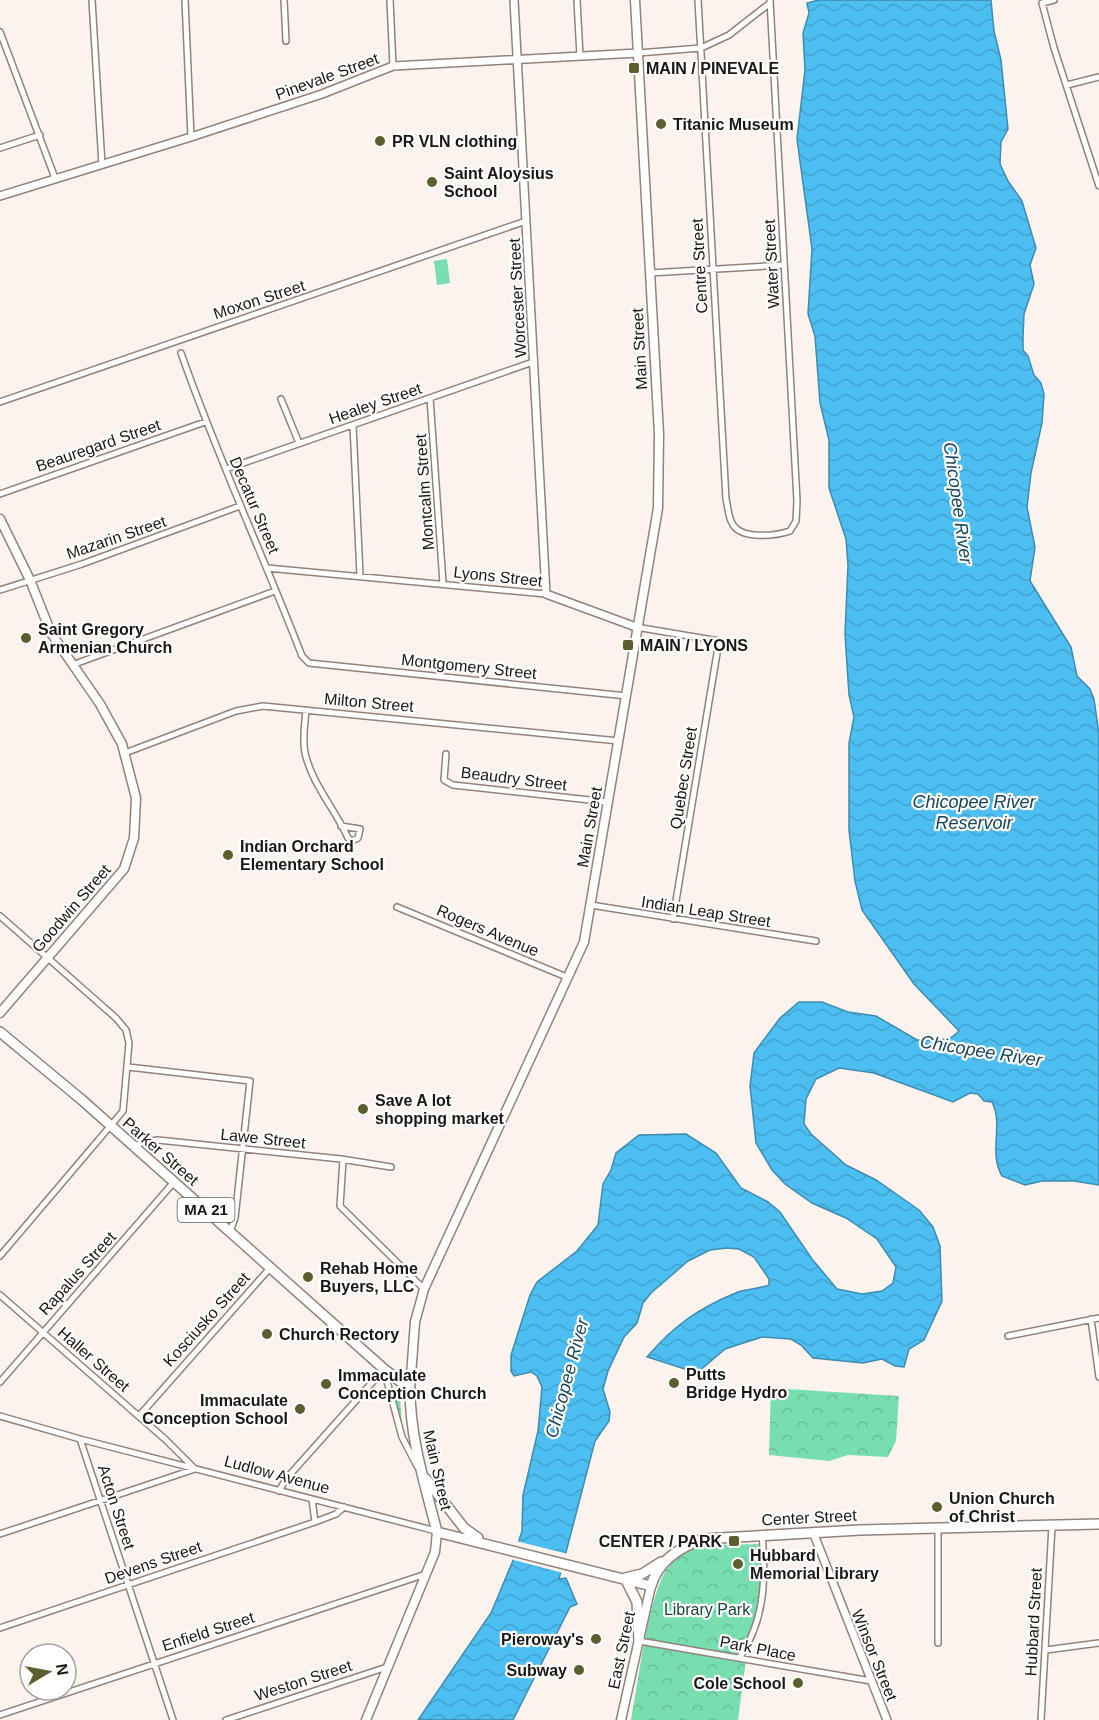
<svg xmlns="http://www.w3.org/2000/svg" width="1099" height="1720" font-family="Helvetica,sans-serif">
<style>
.green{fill:#79deaf}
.park{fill:url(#park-crowns)}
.water{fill:url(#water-waves);stroke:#3e8caf;stroke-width:1.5}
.pier{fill:#fdf3ee}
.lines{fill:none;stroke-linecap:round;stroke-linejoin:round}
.minor-casing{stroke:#91837c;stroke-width:8}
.tertiary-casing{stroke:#91837c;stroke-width:10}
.secondary-casing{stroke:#91837c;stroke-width:11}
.primary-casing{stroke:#91837c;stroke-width:12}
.minor{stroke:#fff;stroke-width:5}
.tertiary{stroke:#fff;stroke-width:7}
.secondary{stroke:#fff;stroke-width:8}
.primary{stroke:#fff;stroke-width:9}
.poi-dot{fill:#5b5f2d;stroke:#fff;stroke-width:2}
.labels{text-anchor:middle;stroke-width:4.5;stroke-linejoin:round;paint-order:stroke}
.shield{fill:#fff;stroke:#605d5a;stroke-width:1.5}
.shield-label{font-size:15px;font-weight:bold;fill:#1c1714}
.poi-label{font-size:16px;font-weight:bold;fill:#1c1714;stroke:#fff;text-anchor:start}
.street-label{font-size:16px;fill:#1c1714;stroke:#fff}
.park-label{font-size:16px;fill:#184733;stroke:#fff}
.water-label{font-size:18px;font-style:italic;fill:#16455b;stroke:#fff}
</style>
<defs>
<pattern id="park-crowns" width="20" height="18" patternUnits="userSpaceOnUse" patternTransform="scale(1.5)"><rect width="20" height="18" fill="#79deaf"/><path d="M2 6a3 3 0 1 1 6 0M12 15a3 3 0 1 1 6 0" fill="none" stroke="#68be96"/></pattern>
<pattern id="water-waves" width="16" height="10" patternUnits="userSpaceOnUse" patternTransform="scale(1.5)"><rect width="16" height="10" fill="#4cbef2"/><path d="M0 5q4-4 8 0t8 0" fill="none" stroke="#42a3cf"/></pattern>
</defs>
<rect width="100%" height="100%" fill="#fdf3ee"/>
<!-- green -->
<path class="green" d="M447 259 450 283 437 285 434 261Z"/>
<!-- park -->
<path class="park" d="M389 1384 400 1397 402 1426 389 1387Z
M771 1388 899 1396 896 1441 888 1457 848 1455 829 1461 769 1455Z
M763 1544C762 1590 763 1615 741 1657L746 1659 738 1720H631C638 1683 648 1601 665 1572 671 1562 684 1552 694 1549 711 1543 744 1545 763 1544Z"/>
<!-- water -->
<path class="water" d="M819 0H991L994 31 1001 60 1008 129 1001 142 1000 164 1008 181 1022 201 1036 248 1030 265 1034 284 1024 314 1023 337V350L1028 356 1034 375 1041 383 1044 394 1042 423 1031 473 1027 507 1035 547 1030 581 1071 647 1077 676 1090 689 1094 699 1099 734V1185L1074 1181H1042L1025 1185 1002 1176C988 1152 1004 1126 992 1102L984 1101 978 1094 970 1093 953 1102 874 1073 839 1068 816 1079 806 1099 804 1124 811 1134 846 1165 876 1180 919 1210 933 1227 940 1246 942 1301 924 1340 909 1349 904 1367 895 1366 882 1359 863 1363 813 1358 801 1345 791 1339 762 1337 725 1349 697 1373 647 1357C674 1325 699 1308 738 1292 747 1289 763 1288 769 1285V1279L754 1257 739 1249 727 1248 710 1250 688 1261 651 1293 643 1303 637 1323 624 1337 608 1371 603 1389 610 1412 609 1421 595 1441 559 1579 566 1578 577 1604 570 1607 513 1720H418L491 1613 512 1563 522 1531 523 1495 538 1431 542 1387 537 1376 531 1372 514 1376 511 1371V1355L530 1295 537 1282 577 1251 598 1225 603 1184 611 1170 616 1153 639 1135 686 1134 716 1153 741 1188 768 1202 780 1212 812 1259 837 1289 862 1294 882 1291 893 1283 896 1267 877 1239 846 1218 812 1203 785 1184 772 1170 756 1143 750 1086 754 1053 780 1018 799 1002H822L848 1012 876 1016 917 1040H941L952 1037 959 1031 914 984 862 910 855 881 849 830V743L854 717 849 695 845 634 848 565 846 539 829 488V440L820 403 815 336 808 314 812 249 797 139 805 70 803 33 809 13 807 3Z"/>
<!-- pier -->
<path class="pier" d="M516 1541 568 1554 563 1573 510 1559Z"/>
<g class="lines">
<defs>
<path id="minor" d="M92 0 102 165
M185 0 191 137
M284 0 286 41
M390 0 393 66
M577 0 580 56
M698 0 726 499C728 507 728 516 732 523 740 540 775 536 790 531L796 521 797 501 770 0
M1054 0 1042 3 1054 48 1099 186
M0 32 55 178
M638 53 701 48 729 35 770 3
M1067 85 1099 77
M0 148 40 135
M650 273 784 265
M181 353C217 456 263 555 302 656L309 663 627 696
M430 398 443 583
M281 399 299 443
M0 402 526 221
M353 425 360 575
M226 469 533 362
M0 494 205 422
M267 568 546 594
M0 590 82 564 240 506
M636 627 719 641 673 919
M72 665 275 591
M306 710C305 723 302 739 305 753 312 784 335 809 348 838L352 841 358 838 360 829 341 826
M125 753 236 711 263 706 619 741
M446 754 444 780 453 785 608 802
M591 905 816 941
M397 907 569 978
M0 916 116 1018 126 1030 129 1043 123 1111 0 1256
M128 1067 250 1081 235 1218 230 1232
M134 1147 143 1142 158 1140 341 1159 391 1167
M343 1160 340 1206 424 1289
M0 1295 166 1440 195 1469 0 1534
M1091 1319 1099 1377
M1008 1336 1099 1318
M384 1370 402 1437 417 1466
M0 1382 174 1182
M0 1416 80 1439 436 1531
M139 1416 270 1268
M80 1439 173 1720
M279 1491 286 1479 384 1369
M315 1522 336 1514 344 1507
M0 1628 315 1522 312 1499
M639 1641 871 1681
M938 1643V1529
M1046 1650 1099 1643
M740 1657C765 1620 766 1578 762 1534
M0 1715 426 1574
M226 1720 387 1667
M1041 1720 1052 1526"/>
<path id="tertiary" d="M514 0 546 594 636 627
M0 196 191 137 322 94 393 66 638 53
M813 1532 887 1720"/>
<path id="secondary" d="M0 519 30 580 51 633 100 704 122 744 136 798 134 838 124 869 0 1013
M410 1389 415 1322 424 1289 584 942 658 508 659 434 635 0
M366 1720 435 1552 437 1532
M621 1720 651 1586"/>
<path id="primary" d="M0 1032 82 1100 384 1369 410 1389C410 1439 425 1484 437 1532L651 1586C658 1561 680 1547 703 1539L860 1530 1099 1524
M426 1479 464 1528 478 1538
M625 1578 637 1602 639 1641
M625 1578 642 1574 661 1562"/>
</defs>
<!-- minor casing -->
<use href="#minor" class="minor-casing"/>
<!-- tertiary casing -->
<use href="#tertiary" class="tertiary-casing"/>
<!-- secondary casing -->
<use href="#secondary" class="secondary-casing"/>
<!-- primary casing -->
<use href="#primary" class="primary-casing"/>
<!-- minor -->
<use href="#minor" class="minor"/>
<!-- tertiary -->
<use href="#tertiary" class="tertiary"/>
<!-- secondary -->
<use href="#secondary" class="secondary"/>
<!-- primary -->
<use href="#primary" class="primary"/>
</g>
<!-- markers -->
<g class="poi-dot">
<rect x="628" y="62" width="12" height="12" rx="3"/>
<circle cx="661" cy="124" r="6"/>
<circle cx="380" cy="141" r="6"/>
<circle cx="432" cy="182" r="6"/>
<circle cx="26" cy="638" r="6"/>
<rect x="622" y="639" width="12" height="12" rx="3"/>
<circle cx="228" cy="855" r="6"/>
<circle cx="363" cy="1109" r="6"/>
<circle cx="308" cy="1277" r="6"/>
<circle cx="267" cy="1334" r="6"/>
<circle cx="674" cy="1383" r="6"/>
<circle cx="326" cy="1384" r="6"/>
<circle cx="300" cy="1409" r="6"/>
<circle cx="937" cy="1507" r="6"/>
<rect x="728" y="1535" width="12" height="12" rx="3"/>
<circle cx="738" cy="1564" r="6"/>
<circle cx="596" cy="1639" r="6"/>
<circle cx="579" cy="1670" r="6"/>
<circle cx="798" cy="1683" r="6"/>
</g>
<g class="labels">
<!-- shield labels -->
<rect class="shield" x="177.5" y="1198" width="57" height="24" rx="4.5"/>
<g class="shield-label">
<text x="206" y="1215">MA 21</text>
</g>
<!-- poi labels -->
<g class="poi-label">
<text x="646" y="74">MAIN / PINEVALE</text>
<text x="673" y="130">Titanic Museum</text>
<text x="392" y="147">PR VLN clothing</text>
<text x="444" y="179">Saint Aloysius<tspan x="444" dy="18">School</tspan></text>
<text x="38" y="635">Saint Gregory<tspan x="38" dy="18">Armenian Church</tspan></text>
<text x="640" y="651">MAIN / LYONS</text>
<text x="240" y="852">Indian Orchard<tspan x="240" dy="18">Elementary School</tspan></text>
<text x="375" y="1106">Save A lot<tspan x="375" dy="18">shopping market</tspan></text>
<text x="320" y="1274">Rehab Home<tspan x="320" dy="18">Buyers, LLC</tspan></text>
<text x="279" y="1340">Church Rectory</text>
<text x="686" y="1380">Putts<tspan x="686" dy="18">Bridge Hydro</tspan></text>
<text x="338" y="1381">Immaculate<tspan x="338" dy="18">Conception Church</tspan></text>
<text x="288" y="1406" text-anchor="end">Immaculate<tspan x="288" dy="18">Conception School</tspan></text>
<text x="949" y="1504">Union Church<tspan x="949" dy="18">of Christ</tspan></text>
<text x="722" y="1547" text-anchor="end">CENTER / PARK</text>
<text x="750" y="1561">Hubbard<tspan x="750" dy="18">Memorial Library</tspan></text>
<text x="584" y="1645" text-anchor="end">Pieroway's</text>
<text x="567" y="1676" text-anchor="end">Subway</text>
<text x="786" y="1689" text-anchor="end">Cole School</text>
</g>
<!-- street labels -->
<g class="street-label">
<text transform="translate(327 76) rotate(-20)" y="6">Pinevale Street</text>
<text transform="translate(771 264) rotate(-93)" y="6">Water Street</text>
<text transform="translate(699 266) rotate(-93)" y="6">Centre Street</text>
<text transform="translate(517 298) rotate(-93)" y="6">Worcester Street</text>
<text transform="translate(259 299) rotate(-18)" y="6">Moxon Street</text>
<text transform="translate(639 349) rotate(-93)" y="6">Main Street</text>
<text transform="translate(375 403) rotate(-19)" y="6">Healey Street</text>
<text transform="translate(98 445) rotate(-19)" y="6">Beauregard Street</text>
<text transform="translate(424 492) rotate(-94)" y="6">Montcalm Street</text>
<text transform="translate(255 505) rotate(67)" y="6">Decatur Street</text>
<text transform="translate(116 537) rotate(-19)" y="6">Mazarin Street</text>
<text transform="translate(498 576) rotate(6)" y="6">Lyons Street</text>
<text transform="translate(469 666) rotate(6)" y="6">Montgomery Street</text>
<text transform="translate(369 702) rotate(5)" y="6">Milton Street</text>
<text transform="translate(514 778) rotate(7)" y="6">Beaudry Street</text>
<text transform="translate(683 778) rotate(-81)" y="6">Quebec Street</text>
<text transform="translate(589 827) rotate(-80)" y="6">Main Street</text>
<text transform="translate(71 908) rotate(-49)" y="6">Goodwin Street</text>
<text transform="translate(706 911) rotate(9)" y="6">Indian Leap Street</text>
<text transform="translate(488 930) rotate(23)" y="6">Rogers Avenue</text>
<text transform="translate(263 1138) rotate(6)" y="6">Lawe Street</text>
<text transform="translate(161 1151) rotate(41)" y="6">Parker Street</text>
<text transform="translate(77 1273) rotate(-48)" y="6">Rapalus Street</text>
<text transform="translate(206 1319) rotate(-48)" y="6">Kosciusko Street</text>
<text transform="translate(94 1359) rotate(41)" y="6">Haller Street</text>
<text transform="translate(438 1470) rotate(77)" y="6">Main Street</text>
<text transform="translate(277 1474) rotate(15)" y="6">Ludlow Avenue</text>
<text transform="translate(117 1507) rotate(72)" y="6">Acton Street</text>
<text transform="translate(809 1517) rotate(-3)" y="6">Center Street</text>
<text transform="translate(153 1562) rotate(-19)" y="6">Devens Street</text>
<text transform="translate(1033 1622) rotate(-87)" y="6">Hubbard Street</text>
<text transform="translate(208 1631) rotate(-18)" y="6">Enfield Street</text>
<text transform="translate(758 1648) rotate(11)" y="6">Park Place</text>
<text transform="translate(621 1650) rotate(-78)" y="6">East Street</text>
<text transform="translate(875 1655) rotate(68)" y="6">Winsor Street</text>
<text transform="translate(303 1680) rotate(-18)" y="6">Weston Street</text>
</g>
<!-- park labels -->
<g class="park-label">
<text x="707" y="1615">Library Park</text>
</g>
<!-- water labels -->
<g class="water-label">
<text transform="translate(958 503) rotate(82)" y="6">Chicopee River</text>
<text x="974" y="808">Chicopee River<tspan x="974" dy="21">Reservoir</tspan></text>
<text transform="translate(981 1051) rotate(9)" y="6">Chicopee River</text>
<text transform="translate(567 1378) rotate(-75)" y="6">Chicopee River</text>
</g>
</g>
<!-- north arrow -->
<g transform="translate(48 1672) rotate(80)"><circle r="28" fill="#ffffff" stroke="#a4a2a1" stroke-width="1.5"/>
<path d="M0-4.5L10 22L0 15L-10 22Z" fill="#5b5f2d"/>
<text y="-9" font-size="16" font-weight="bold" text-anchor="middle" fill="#1c1714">N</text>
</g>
</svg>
